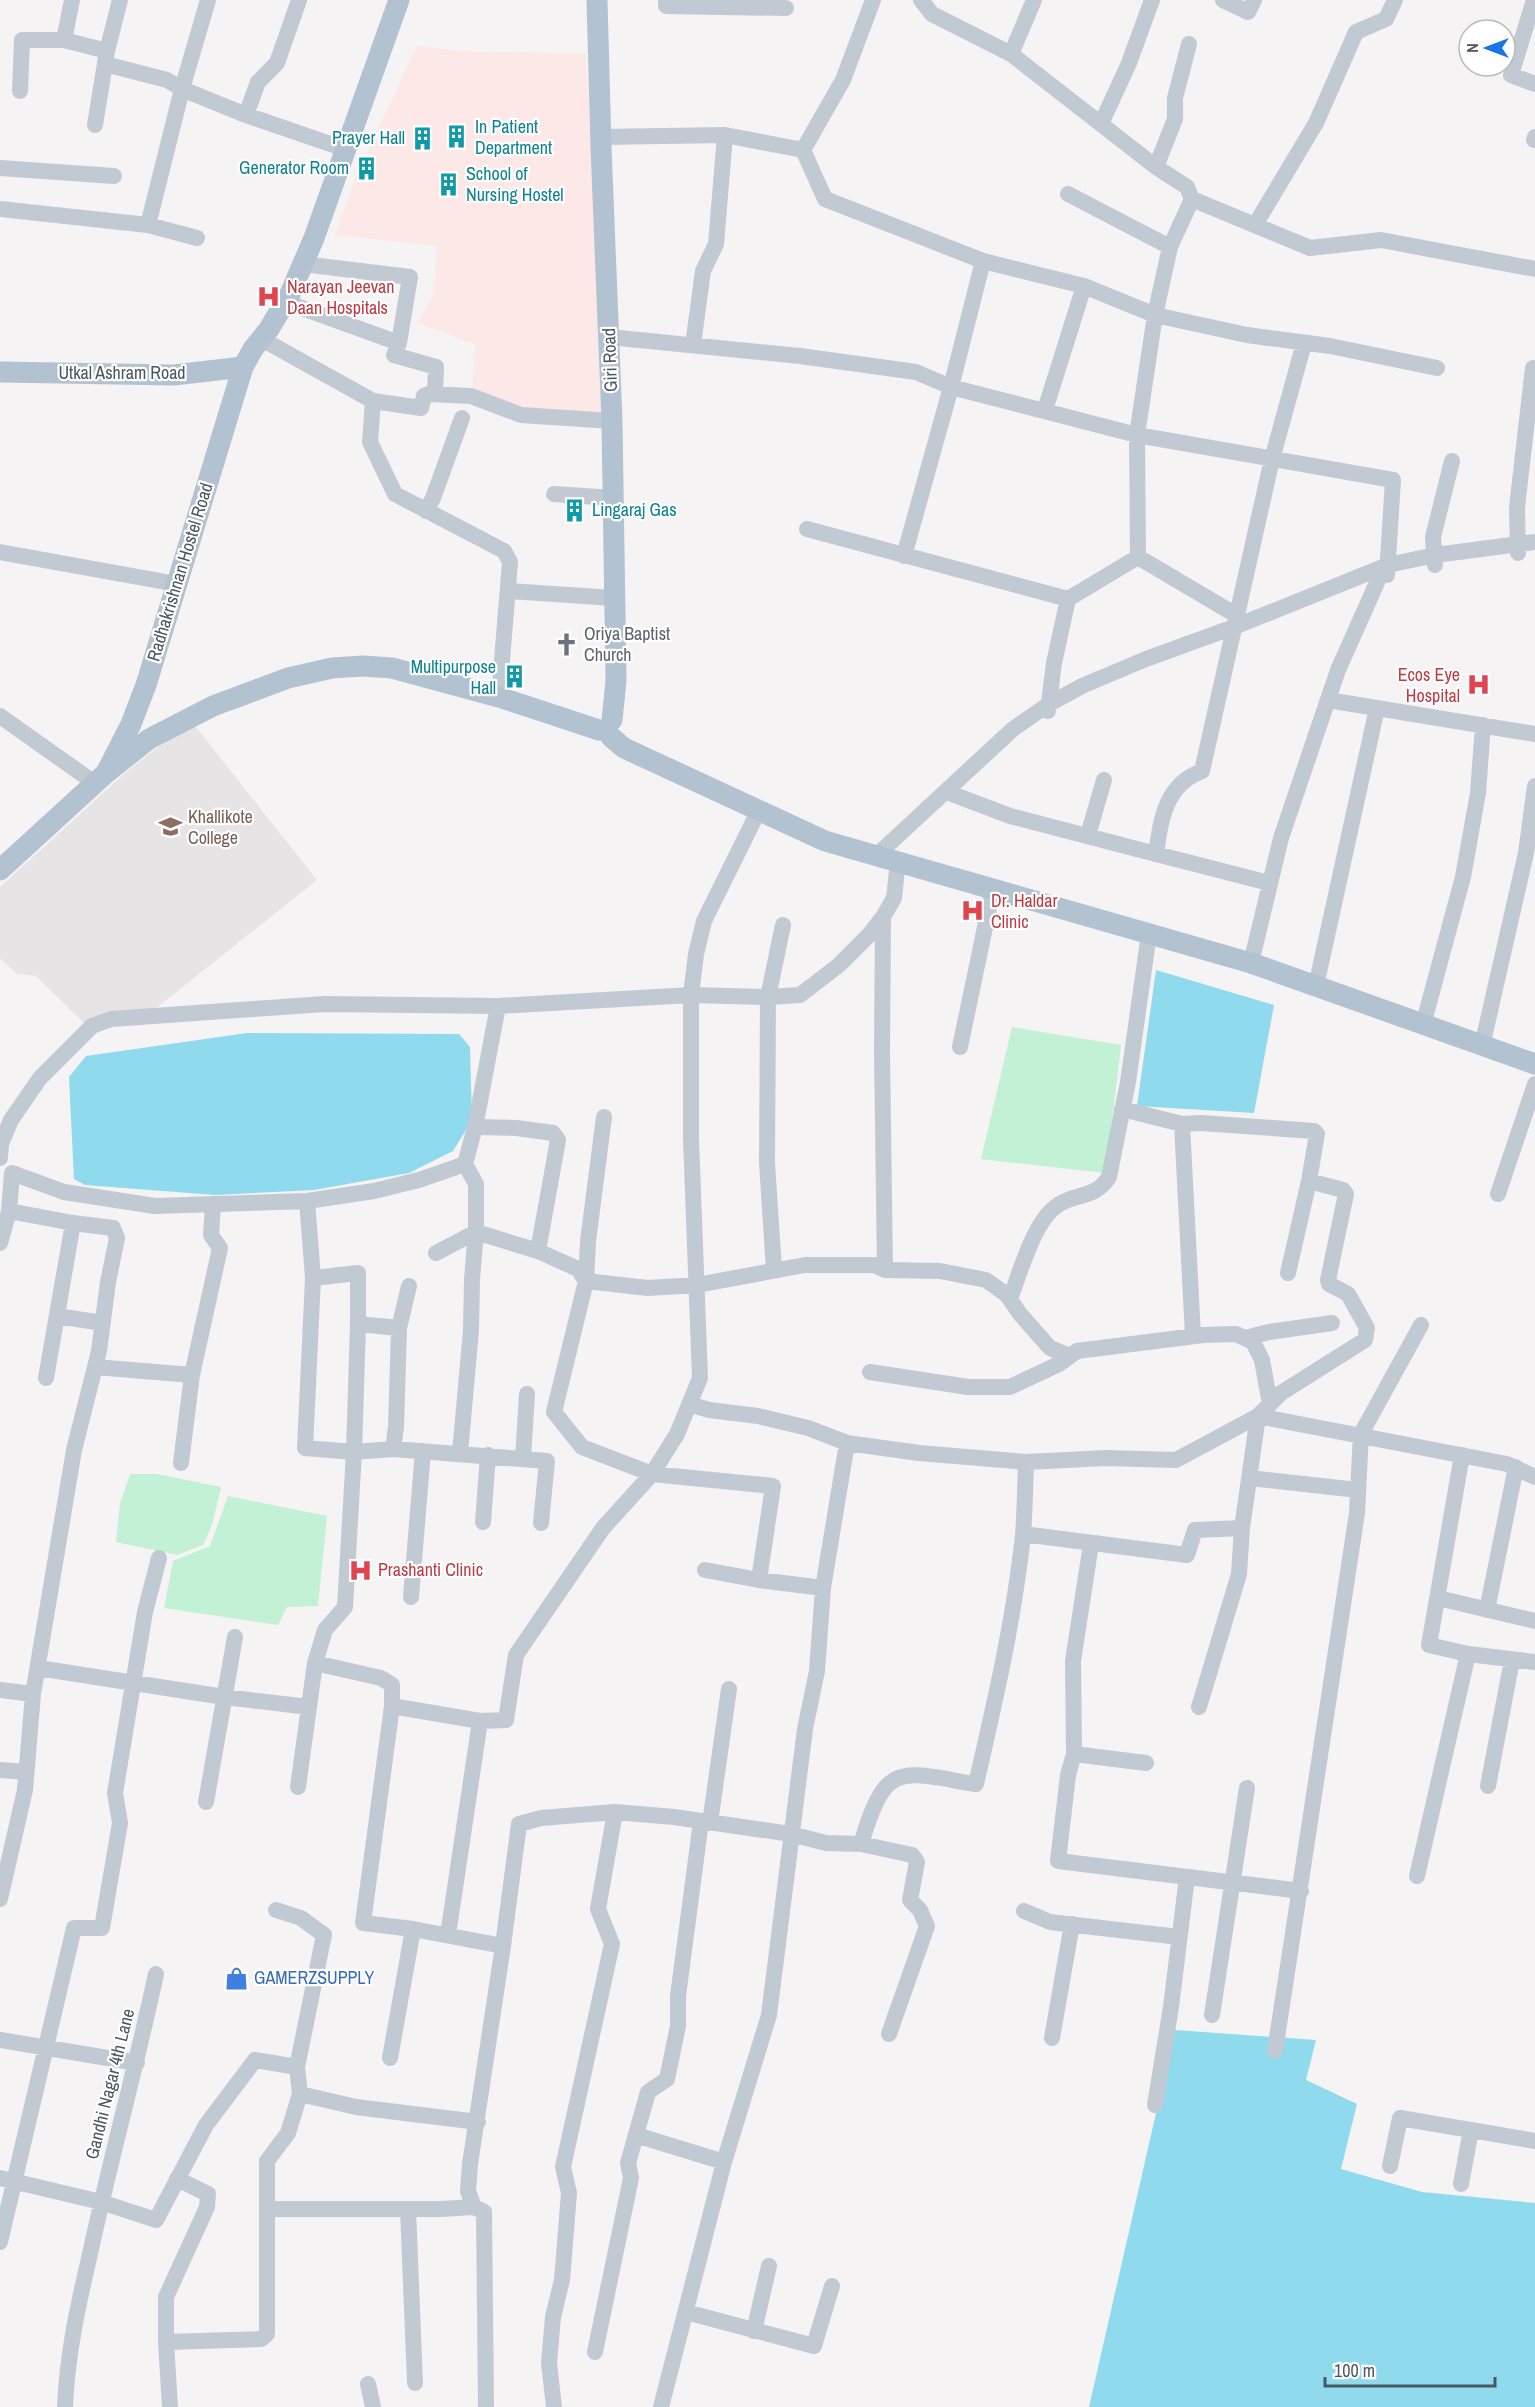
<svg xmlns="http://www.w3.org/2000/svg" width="1535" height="2407" font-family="'Archivo Narrow',sans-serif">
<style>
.education{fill:#e6e4e5}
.medical{fill:#fce8e6}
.green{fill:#c3f1d5}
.water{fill:#90daee}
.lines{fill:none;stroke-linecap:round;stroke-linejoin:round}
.minor{stroke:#c1cad2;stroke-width:16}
.major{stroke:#b3c2d1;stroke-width:21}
.labels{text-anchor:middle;stroke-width:4.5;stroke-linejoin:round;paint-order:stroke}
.culture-label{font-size:18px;fill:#0d838f;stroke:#fff;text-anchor:start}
.health-label{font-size:18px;fill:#be3a42;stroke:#fff;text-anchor:start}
.street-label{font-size:18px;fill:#4a5661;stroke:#fff}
.worship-label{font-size:18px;fill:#5b616d;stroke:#fff;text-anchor:start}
.education-label{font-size:18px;fill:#785e54;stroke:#fff;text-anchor:start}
.shop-label{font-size:18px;fill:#366cbe;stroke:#fff;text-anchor:start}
</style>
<rect width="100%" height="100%" fill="#f5f3f3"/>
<!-- education -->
<path class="education" d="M191 721 317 880 150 1013 87 1026 36 976 17 974 0 958V887L125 773Z"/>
<!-- medical -->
<path class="medical" d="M417 46 462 51 586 54 592 156 601 417 521 412 472 388 476 345 418 323 434 293 437 246 335 235 357 174Z"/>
<!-- green -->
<path class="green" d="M1012 1027 1121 1045 1106 1173 981 1159Z
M130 1474H157L221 1487 212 1525 203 1545 177 1555 116 1542 120 1504Z
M228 1496 327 1516 318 1606 287 1607 278 1625 164 1608 173 1561 210 1546Z"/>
<!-- water -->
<path class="water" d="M1156 970 1274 1005 1254 1113 1137 1106Z
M247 1033 459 1034 470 1047 472 1120 453 1151 409 1173 314 1190 215 1195 85 1185 74 1179 69 1077 86 1056Z
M1175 2030 1316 2040 1306 2080 1357 2104 1341 2169 1422 2192 1535 2203V2407H1089Z"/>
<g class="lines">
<!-- minor -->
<path class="minor" d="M666 0V6L786 8
M921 0 932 14 1011 54 1156 167 1187 187 1192 199 1310 248 1381 240 1535 269
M1223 0 1248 12 1254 0
M1534 0 1511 75 1535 84
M64 40 72 0
M1011 54 1034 0
M105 64 167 80 182 89 246 115 345 149
M20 91 22 40H64L107 51
M246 115 258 82 277 63 299 0
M1101 124 1129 63 1152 0
M95 125 107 51 120 0
M601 137 725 135 803 150 825 199 983 261 1084 286 1155 315 1247 335 1330 346 1437 368
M1534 140 1535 137
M803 150 843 80 873 0
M1156 167 1175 119V98L1189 44
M0 168 114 176
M1068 194 1170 247
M0 209 148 225 197 238
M148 225 182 89 208 0
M1255 225 1316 123 1356 32 1386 19 1395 0
M311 265 410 277 399 343 394 355 436 367 435 394
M291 304 399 343
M609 337 800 356 916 372 951 387 1137 435 1393 480 1387 575
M267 342 373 401 421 408 424 396 429 394 471 396 521 415 612 421
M693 345 703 271 716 244 725 135
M373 401 370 442 395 494 504 551 510 562 499 697
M1045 410 1084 286
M554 494 613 498
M426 511 433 498 462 418
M807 529 1068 599
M0 552 177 584
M1518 553 1517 507 1533 368
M904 556 951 387 983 261
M1138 557 1137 435 1155 315 1170 247 1192 199
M1138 557 1236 615
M1435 565 1433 537 1452 461
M509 591 614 598
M1328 700 1535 734
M1048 711 1054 663 1068 599 1138 557
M0 716 96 784
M952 794 1010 816 1156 854C1161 819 1165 785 1202 771L1272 459 1304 343
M1088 835 1104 780
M1156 854 1269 883
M877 855 1013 729 1049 704 1082 686 1146 659 1234 627 1388 565 1435 555 1535 542
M883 917 882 1052 885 1270
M1251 963 1281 838 1338 670 1379 578
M1316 986 1377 708
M1423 1025 1463 877 1478 793 1483 725
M1482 1046 1526 853 1535 786
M960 1047 993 889
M1122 1109 1182 1124 1201 1123 1314 1131 1317 1134 1309 1181 1288 1273
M604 1117 588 1241 586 1281 554 1412 582 1447 652 1474 773 1486 759 1580
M1182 1124 1193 1336
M475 1127 516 1128 553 1133 558 1140 538 1251
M0 1158 1 1144 11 1120 40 1078 92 1026 111 1019 324 1004 498 1006 691 995 768 997 800 995 839 965 869 935 883 917 894 898 898 861
M1498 1194 1535 1084
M307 1201 313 1278 305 1448 354 1452 393 1449 547 1461 541 1523
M0 1243 9 1211 12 1173 64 1192 155 1206 307 1201 374 1191 419 1180 465 1164 475 1127 498 1006
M436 1253 476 1232 538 1251 578 1269 586 1281 648 1288 697 1285 805 1265H874L885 1270 940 1271 986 1280 1007 1295 1020 1314 1050 1348 1070 1356
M774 1270 767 1163 768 997 783 925
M313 1278 358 1273V1324L399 1328 396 1427 393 1449
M1010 1299C1020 1273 1034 1220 1058 1205 1075 1193 1095 1199 1109 1177L1128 1082 1149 934
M57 1316 103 1323
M399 1328 409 1286
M1245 1338 1269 1332 1332 1323
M95 1367 192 1375
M870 1372 968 1387H1010L1059 1364 1077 1351 1203 1335 1236 1334 1253 1342 1262 1360 1270 1404
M46 1378 73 1223
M689 1404 709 1410 758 1416 808 1428 847 1443 919 1453 1026 1462 1106 1458 1176 1460 1258 1416 1281 1393 1365 1340 1367 1328 1348 1294 1329 1284 1328 1280 1346 1194 1343 1190 1309 1181
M1258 1416 1507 1464 1535 1477
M460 1453 471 1330 472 1279 476 1232V1184L465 1164
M1462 1455 1429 1645 1468 1654 1535 1662
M523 1458 527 1394
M181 1463 192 1375 220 1248 211 1235 213 1204
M1250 1478 1358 1490
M483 1522 488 1455
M1023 1534 1187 1555 1195 1530 1242 1528
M1091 1544 1073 1661 1074 1754 1146 1763
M705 1570 759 1580 823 1588
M411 1597 423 1451
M1438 1598 1535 1621
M1487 1610 1516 1467
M315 1663 381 1678 392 1685V1706L363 1923 413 1929 503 1946
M38 1668 224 1697 309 1707
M0 1690 33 1694
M392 1706 480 1721 506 1720 516 1655 603 1528 652 1474 677 1434 700 1378 691 1139V995L696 954 704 921 759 810
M1199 1707 1239 1574 1242 1528 1258 1416
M1074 1754 1068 1775 1058 1861 1301 1891
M0 1770 26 1772
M1488 1786 1512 1660
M298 1787 315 1663 325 1630 345 1607 354 1452 358 1324
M206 1802 235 1637
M710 1823 729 1689
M861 1844C886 1759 900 1772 976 1784 995 1702 1014 1619 1023 1535 1025 1511 1025 1486 1026 1462
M1417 1876 1468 1654
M0 1899 25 1790 33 1694 74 1450 99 1351 108 1282 117 1238 113 1228 73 1223 9 1211
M1024 1911 1050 1922 1179 1937
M448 1935 480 1721
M1212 2015 1247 1788
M1052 2038 1072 1924
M0 2040 137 2063
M1275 2051 1357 1513 1361 1434 1421 1325
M390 2058 413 1929
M300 2094 356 2107 478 2122
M1155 2105 1171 2007 1187 1877
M636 2135 724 2162
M1390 2166 1400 2118 1535 2141
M0 2178 101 2202 156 2220 206 2125 255 2060 297 2067
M1461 2184 1471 2130
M474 2207 468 2191 470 2164 503 1946 519 1824 541 1818 615 1812 674 1817 791 1834 826 1843 861 1844 912 1855 917 1862 910 1900 920 1910 927 1926 889 2034
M267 2209H441L474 2207 484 2212 486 2407
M408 2209 415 2383
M0 2242 74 1928H102L120 1823 115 1793 145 1612 159 1558
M686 2312 814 2346 832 2286
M754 2331 769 2266
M166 2342 261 2339 267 2334V2161L288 2133 300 2094 297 2067 324 1935 301 1918 276 1910
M595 2352 631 2178 628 2163 648 2092 667 2079 678 2026V1996L701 1821
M368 2384 373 2407
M65 2407C67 2355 78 2305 90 2254 110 2160 136 2068 156 1974
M170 2407 166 2342V2297L207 2207 208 2194 177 2179
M554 2407 549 2363 553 2317 562 2280 569 2193 563 2167 612 1944 598 1909 615 1812
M661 2407 724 2162 769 2015 805 1729 817 1671 823 1588 847 1443"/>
<!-- major -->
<path class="major" d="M597 0 601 147 612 421 616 681 612 720
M0 372 174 375 243 367
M611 737 624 748 825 841 1251 963 1535 1064
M106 773 131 724 146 685 243 367 253 349 269 329 290 294 314 238 399 0
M0 870 106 773 149 739 213 706 288 678 332 668 363 666 392 668 499 697 599 730"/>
</g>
<!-- icons -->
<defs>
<symbol id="building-bare" viewBox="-9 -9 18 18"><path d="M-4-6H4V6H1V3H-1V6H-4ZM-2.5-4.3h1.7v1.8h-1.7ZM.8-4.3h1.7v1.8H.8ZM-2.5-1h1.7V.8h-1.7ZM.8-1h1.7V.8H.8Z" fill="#0f9aa8" stroke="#fff" stroke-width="2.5" paint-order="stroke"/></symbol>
<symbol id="hospital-bare" viewBox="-9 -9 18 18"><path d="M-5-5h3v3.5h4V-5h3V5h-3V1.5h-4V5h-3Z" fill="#e0444e" stroke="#fff" stroke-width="2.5" paint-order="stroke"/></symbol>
<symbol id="church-bare" viewBox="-9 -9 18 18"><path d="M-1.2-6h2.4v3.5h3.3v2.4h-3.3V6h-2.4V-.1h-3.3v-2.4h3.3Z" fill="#6b7280" stroke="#fff" stroke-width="2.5" paint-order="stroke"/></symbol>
<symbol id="university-bare" viewBox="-9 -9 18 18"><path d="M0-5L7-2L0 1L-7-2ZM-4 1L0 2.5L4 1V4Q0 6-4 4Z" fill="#8d6e63" stroke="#fff" stroke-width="2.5" paint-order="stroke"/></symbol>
<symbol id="shop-bare" viewBox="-9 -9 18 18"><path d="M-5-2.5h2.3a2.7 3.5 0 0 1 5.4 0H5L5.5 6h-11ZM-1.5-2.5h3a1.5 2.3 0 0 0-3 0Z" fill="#3f7fe0" stroke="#fff" stroke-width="2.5" paint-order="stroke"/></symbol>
</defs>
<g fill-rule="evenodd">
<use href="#building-bare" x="440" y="120" width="33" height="33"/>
<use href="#building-bare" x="406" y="122" width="33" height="33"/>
<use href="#building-bare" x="350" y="152" width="33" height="33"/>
<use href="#building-bare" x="432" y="168" width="33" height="33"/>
<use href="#hospital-bare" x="252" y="280" width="33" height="33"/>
<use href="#building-bare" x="558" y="494" width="33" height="33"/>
<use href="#church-bare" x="550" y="628" width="33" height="33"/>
<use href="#building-bare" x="498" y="660" width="33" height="33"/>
<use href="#hospital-bare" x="1462" y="668" width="33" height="33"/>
<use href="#university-bare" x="154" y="810" width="33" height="33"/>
<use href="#hospital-bare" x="956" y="894" width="33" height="33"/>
<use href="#hospital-bare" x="344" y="1554" width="33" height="33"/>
<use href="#shop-bare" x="220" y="1962" width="33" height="33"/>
</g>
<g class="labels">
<!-- culture labels -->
<g class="culture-label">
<text x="475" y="133">In Patient<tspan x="475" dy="21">Department</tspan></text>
<text x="405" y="144" text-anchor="end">Prayer Hall</text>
<text x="349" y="174" text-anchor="end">Generator Room</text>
<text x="466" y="180">School of<tspan x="466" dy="21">Nursing Hostel</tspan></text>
<text x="592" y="516">Lingaraj Gas</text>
<text x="496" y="673" text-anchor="end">Multipurpose<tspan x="496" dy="21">Hall</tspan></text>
</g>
<!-- health labels -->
<g class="health-label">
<text x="287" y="293">Narayan Jeevan<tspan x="287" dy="21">Daan Hospitals</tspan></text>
<text x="1460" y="681" text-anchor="end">Ecos Eye<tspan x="1460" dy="21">Hospital</tspan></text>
<text x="991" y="907">Dr. Haldar<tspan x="991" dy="21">Clinic</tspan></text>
<text x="378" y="1576">Prashanti Clinic</text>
</g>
<!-- street labels -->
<g class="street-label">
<text transform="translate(610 360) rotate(-92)" y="6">Giri Road</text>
<text x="122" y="379">Utkal Ashram Road</text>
<text transform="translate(180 572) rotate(-73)" y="6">Radhakrishnan Hostel Road</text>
<text transform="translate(110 2084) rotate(-76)" y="6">Gandhi Nagar 4th Lane</text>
</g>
<!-- worship labels -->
<g class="worship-label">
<text x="584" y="640">Oriya Baptist<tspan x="584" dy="21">Church</tspan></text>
</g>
<!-- education labels -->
<g class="education-label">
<text x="188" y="823">Khallikote<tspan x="188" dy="21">College</tspan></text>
</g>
<!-- shop labels -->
<g class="shop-label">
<text x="254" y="1984">GAMERZSUPPLY</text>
</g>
</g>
<!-- north arrow -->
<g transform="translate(1487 48) rotate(270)"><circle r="28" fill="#ffffff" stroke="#b7bbc0" stroke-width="1.5"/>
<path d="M0-4.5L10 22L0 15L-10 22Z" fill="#1a73e8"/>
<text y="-9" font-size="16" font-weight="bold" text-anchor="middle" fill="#4a5661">N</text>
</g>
<!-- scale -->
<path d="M1325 2377v9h170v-9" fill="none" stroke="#4a5661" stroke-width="3"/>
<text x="1334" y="2377" font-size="18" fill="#4a5661" stroke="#ffffff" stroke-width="4.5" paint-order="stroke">100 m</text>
</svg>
